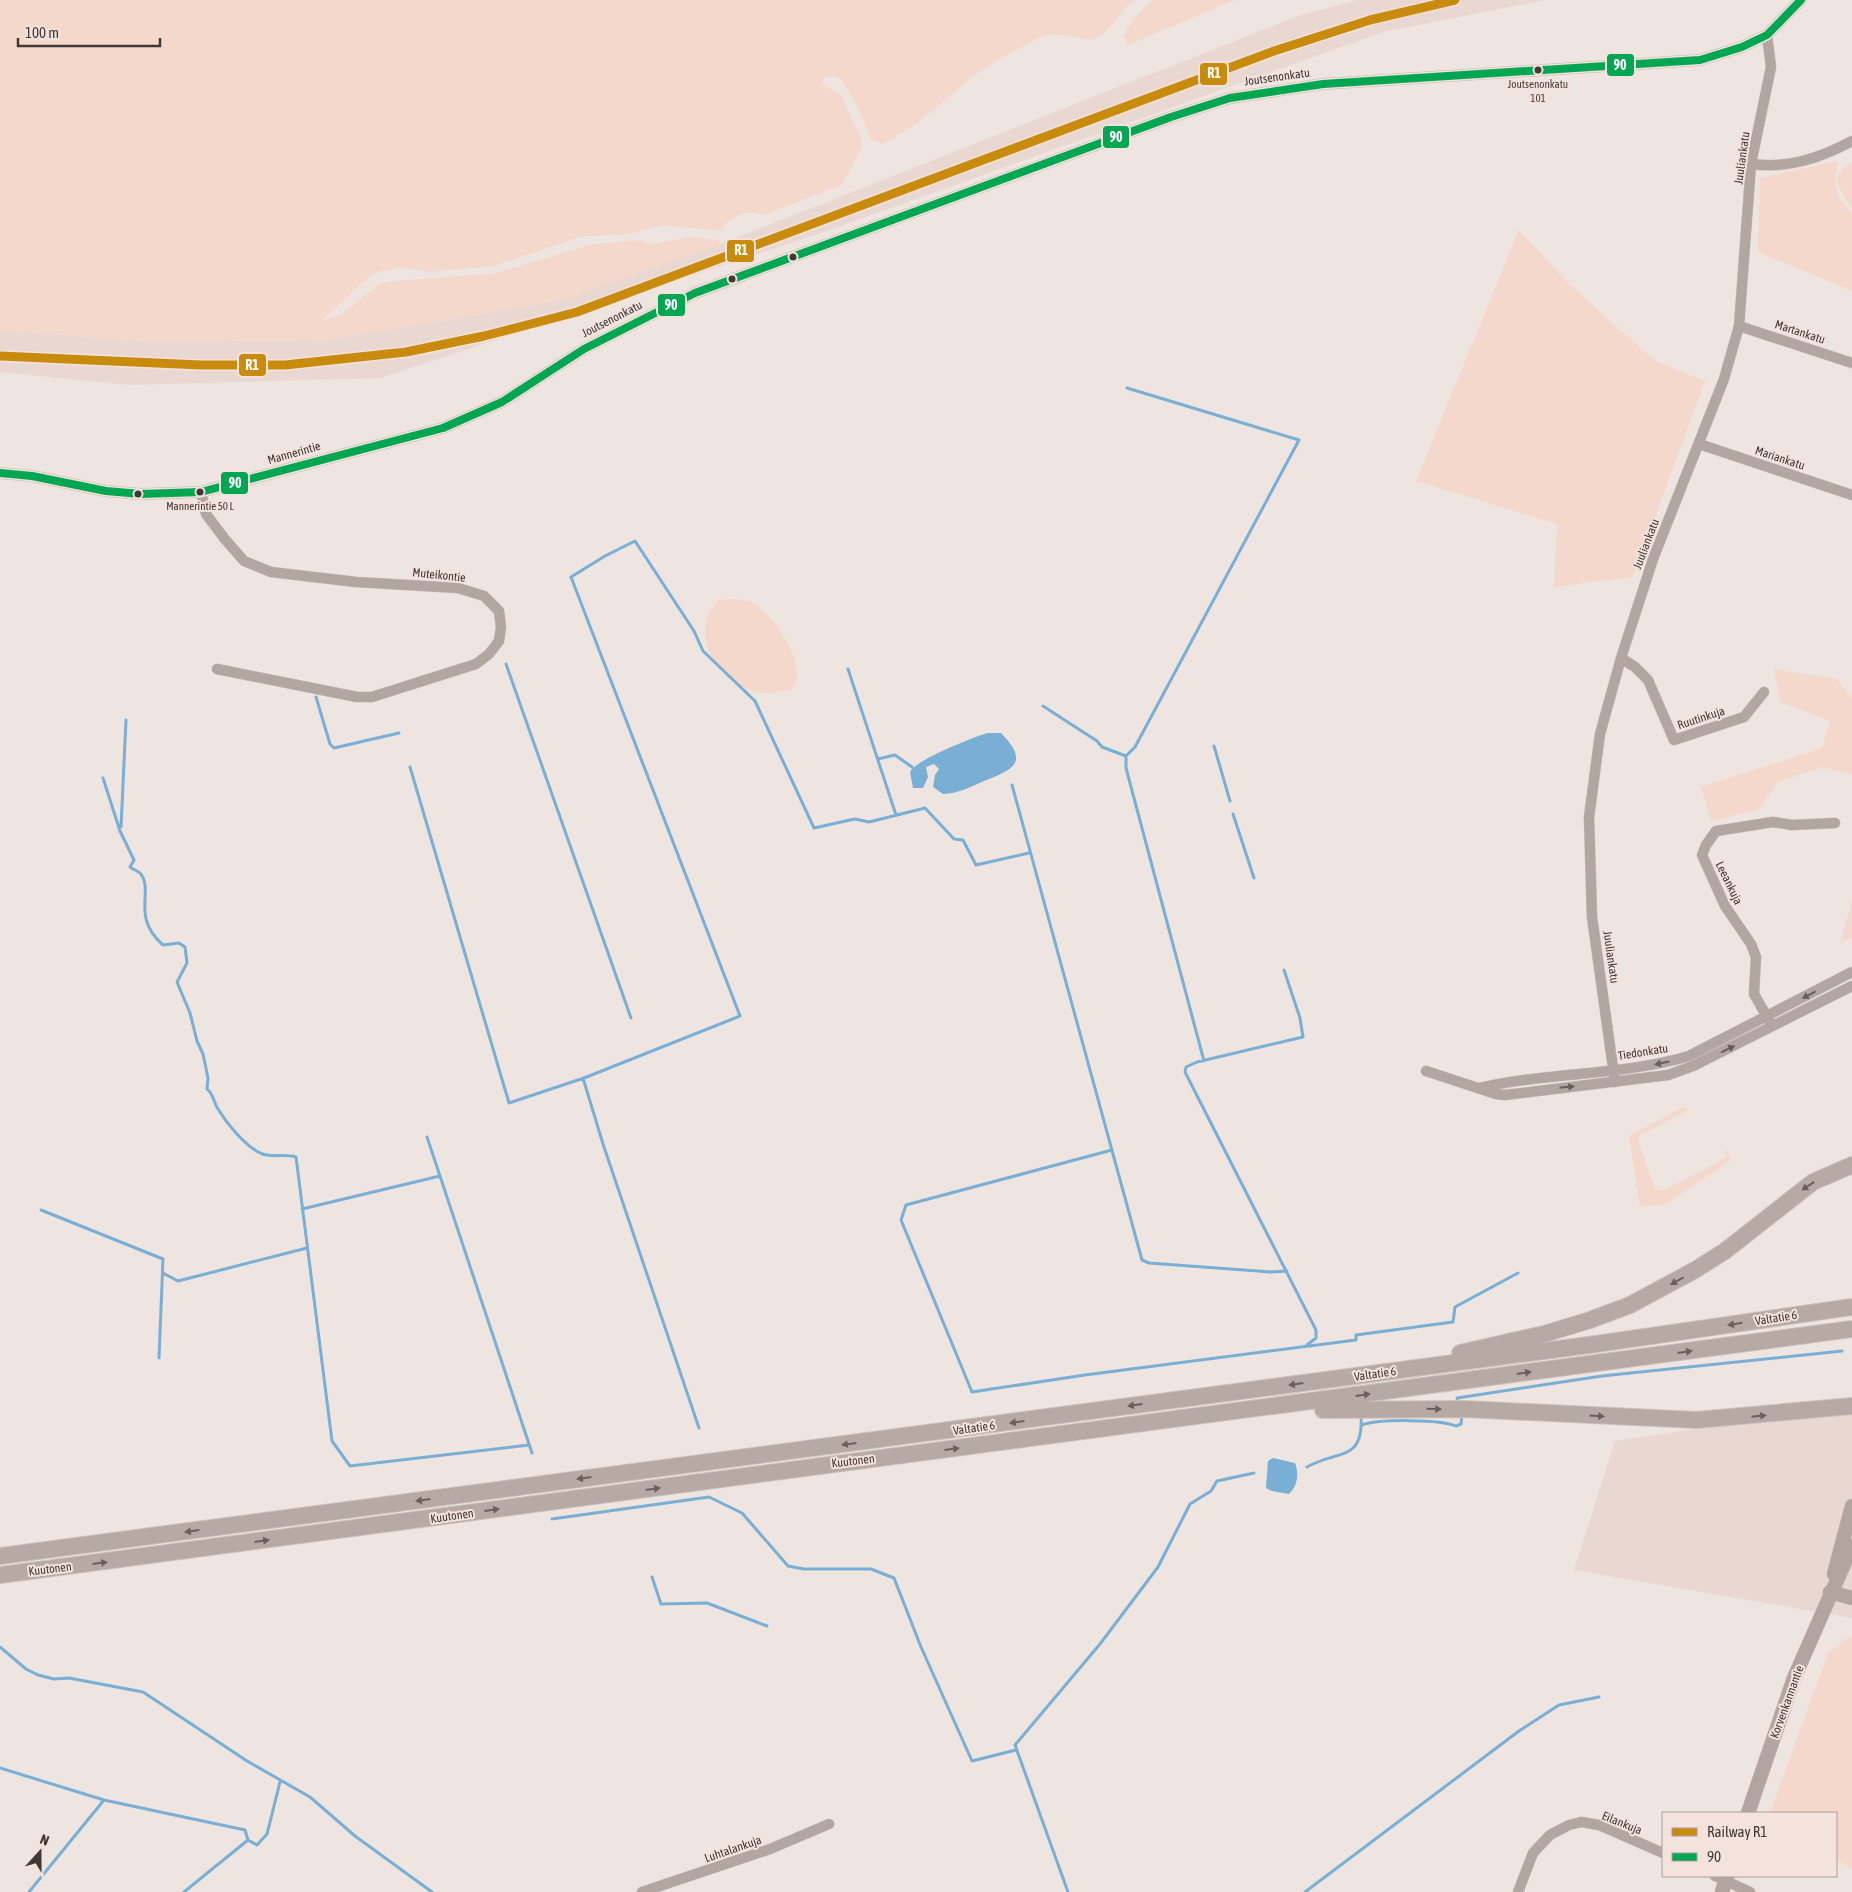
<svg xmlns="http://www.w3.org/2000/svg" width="1852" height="1892" font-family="'Asap Condensed',sans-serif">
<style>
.built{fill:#e9d7d1}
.green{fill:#f4d8cc}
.water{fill:#79afd5}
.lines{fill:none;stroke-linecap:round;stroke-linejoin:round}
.stream{stroke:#79afd5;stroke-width:3}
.minor-casing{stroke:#cac3c0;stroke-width:11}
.tertiary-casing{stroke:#cac3c0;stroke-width:12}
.secondary-casing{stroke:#cac3c0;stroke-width:15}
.trunk-casing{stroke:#cac3c0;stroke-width:18}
.minor{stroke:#b2a6a1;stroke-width:10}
.tertiary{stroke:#b2a6a1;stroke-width:11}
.secondary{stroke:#b2a49f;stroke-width:14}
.trunk{stroke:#b7a9a3;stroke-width:16}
.bus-1-casing{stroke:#f3e3dc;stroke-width:11}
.bus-1{stroke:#00a651;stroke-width:8}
.rail-1-casing{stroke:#f3e3dc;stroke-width:12}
.rail-1{stroke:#c98b0e;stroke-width:9}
.oneway{fill:#685f5c}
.oneway2{fill:#6a605d}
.bus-dot{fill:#403937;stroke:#f3e3dc;stroke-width:2}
.labels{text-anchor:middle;stroke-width:4;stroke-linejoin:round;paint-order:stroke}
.bus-label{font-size:11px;fill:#403937;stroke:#f3e3dc}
.street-label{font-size:12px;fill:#403937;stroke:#f3e3dc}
.line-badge{stroke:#f3e3dc;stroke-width:2}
.badge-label{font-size:14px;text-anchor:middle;font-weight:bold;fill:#fff}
</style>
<rect width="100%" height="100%" fill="#eee5e1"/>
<!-- built -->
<path class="built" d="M1357 0H1545L1383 32 821 233 380 378 130 385 0 372V330L155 342 328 340 558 301 718 245 1298 16Z
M1852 1405V1618L1574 1570 1615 1441Z"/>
<!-- green -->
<path class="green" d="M0 0H1134C1122 8 1109 33 1097 38 1080 45 1063 26 1037 39 1016 50 993 62 974 76 943 99 918 128 882 144L870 139C863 117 854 95 838 77H825L822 84 841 95 861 138 862 147 842 185 764 215C746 210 730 216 719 231L662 225 631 234 583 236 493 266 430 272 400 267 372 274 322 320C346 318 362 294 383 282L496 273 592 244 639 240 653 244 689 237 720 240 718 245 559 301 328 340 155 342 0 330Z
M1154 0H1235L1128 45 1124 36C1130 22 1141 8 1154 0Z
M1838 161C1834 186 1834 194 1852 213V291L1758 252 1760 178Z
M1852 163V209L1838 185 1837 176 1843 168Z
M1519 230 1570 285 1655 361 1705 381 1633 577 1554 587 1557 524 1416 481Z
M732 599C738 600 746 600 751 602 772 612 798 652 797 675 797 680 794 685 791 689 782 691 773 694 764 693 734 691 702 659 705 628 705 617 712 608 718 600Z
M1774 669 1837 679 1852 699V775L1824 767 1779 781 1758 810 1711 821 1701 787 1822 748 1830 721 1780 702Z
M1852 901V937L1840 944Z
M1685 1106 1687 1111 1639 1136 1638 1139 1654 1187 1662 1191 1727 1157 1725 1152 1726 1150 1731 1160 1671 1201 1662 1205 1640 1207 1629 1136Z
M1852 1635V1869L1836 1859V1813H1770L1828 1653Z"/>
<!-- water -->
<path class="water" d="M987 733H1001C1029 762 1015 769 984 781 970 787 960 793 943 794L933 787 935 775 939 769 934 764 926 767 928 777 923 788H913L910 772C915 760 972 738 987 733Z
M1273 1458 1295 1463C1299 1473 1298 1486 1289 1494L1272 1491 1266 1488 1268 1461Z"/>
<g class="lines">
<!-- stream -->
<path class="stream" d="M1127 388 1299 440 1135 747 1126 756V768L1204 1061
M506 664 631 1018
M848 669 896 815
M316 697 330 744 334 748 399 733
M1043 706 1097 741 1102 747 1126 756
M1214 746 1230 801
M878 759 895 755 912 767
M410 767 509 1103 584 1078 740 1016 571 577 605 556 635 541 694 631 703 651 755 701 814 828 855 819 869 822 925 808 954 839 963 840 976 865 1029 853
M103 778 120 831 134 860 130 867C132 869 138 871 140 873 155 891 130 916 163 945L179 943 185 947 187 963 177 982 190 1013 197 1041 203 1054 208 1078 207 1089C213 1093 214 1103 218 1109 227 1124 243 1143 258 1152 270 1159 283 1153 296 1157L332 1441 350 1466 529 1445
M1012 785 1142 1260 1149 1263 1271 1272 1287 1271
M1233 814 1254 878
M121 827 126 720
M1284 970 1300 1018 1303 1037 1197 1062 1186 1067 1185 1072 1316 1330V1338L1307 1345
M583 1078 603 1144 699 1428
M427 1137 532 1453
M1112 1150 906 1205 901 1220 972 1392 1085 1375 1356 1340V1335L1453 1322 1455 1307 1518 1273
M302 1209 440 1176
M41 1210 163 1259 159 1358
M163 1273 178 1281 307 1248
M1458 1402 1457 1398 1602 1376 1842 1351
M1362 1425C1378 1419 1441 1419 1456 1426L1461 1424 1462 1414
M1307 1467C1338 1449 1364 1463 1361 1415
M552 1519 709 1497 742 1513 788 1566 804 1569H871L894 1578 921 1647 972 1761 1016 1750
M652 1577 661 1604 707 1603 767 1626
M0 1647 26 1669 38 1675 54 1679 69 1678 143 1692 247 1761 310 1797 355 1836 432 1892
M0 1768 104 1800 245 1830 248 1840 257 1845 267 1834 280 1782
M29 1892 104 1800
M184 1892 248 1840
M1068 1892 1015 1745 1100 1644 1158 1567 1190 1504 1211 1491 1217 1481 1254 1473
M1305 1892 1519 1731 1559 1705 1599 1697"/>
<defs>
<path id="minor" d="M1751 164C1788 169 1820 158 1852 141
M1739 326 1852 363
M1699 444 1852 495
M201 492 206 514 224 538 244 561 271 572 356 582 458 588 484 596 499 611 501 627 499 641 489 654 476 664 372 697H357L217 669
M1621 658 1635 667 1648 680 1674 740 1744 717 1764 692
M1770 1022 1754 994 1756 957 1751 944 1725 906 1702 855 1706 845 1716 831 1773 822 1792 825 1835 823
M1426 1071 1496 1094 1505 1095 1668 1075 1693 1066 1852 986
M1615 1082 1592 917 1589 817 1600 734 1621 658 1653 559 1724 379 1739 326 1751 164 1771 67 1767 35
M1479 1088C1548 1072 1621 1076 1689 1056L1852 972
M1715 1876 1750 1892
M642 1892 770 1849 829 1824
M1518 1892 1533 1853 1550 1835 1569 1825 1581 1822 1599 1825 1663 1853"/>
<path id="tertiary" d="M0 473 32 476 106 491 141 494 201 492 443 428 502 402 584 349 695 293 1171 117 1230 98 1323 84 1700 60 1742 47 1767 35 1801 0"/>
<path id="secondary" d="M1834 1574 1852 1506
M1830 1592 1852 1598
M1748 1813 1794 1678 1852 1546
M1722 1892 1727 1876"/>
<path id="trunk" d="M1460 1353 1544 1334 1590 1320 1630 1305 1695 1270 1725 1251 1813 1182 1852 1165
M1323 1410 1465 1409 1696 1420 1852 1406
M0 1556 1596 1344 1852 1307
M0 1575 1852 1329"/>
</defs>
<!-- minor casing -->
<use href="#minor" class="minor-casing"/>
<!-- tertiary casing -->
<use href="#tertiary" class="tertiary-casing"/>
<!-- secondary casing -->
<use href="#secondary" class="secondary-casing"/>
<!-- trunk casing -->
<use href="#trunk" class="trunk-casing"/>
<!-- minor -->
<use href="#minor" class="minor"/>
<!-- tertiary -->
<use href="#tertiary" class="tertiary"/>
<!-- secondary -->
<use href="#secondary" class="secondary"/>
<!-- trunk -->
<use href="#trunk" class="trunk"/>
<defs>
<path id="bus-1" d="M0 473 32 476 106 491 141 494 201 492 443 428 502 402 584 349 695 293 1171 117 1230 98 1323 84 1700 60 1742 47 1767 35 1801 0"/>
</defs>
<!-- bus-1 casing -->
<use href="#bus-1" class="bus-1-casing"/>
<!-- bus-1 -->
<use href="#bus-1" class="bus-1"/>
<defs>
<path id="rail-1" d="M0 356 201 365H285L406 352 484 336 577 312 1274 51 1370 20 1455 0"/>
</defs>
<!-- rail-1 casing -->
<use href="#rail-1" class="rail-1-casing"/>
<!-- rail-1 -->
<use href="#rail-1" class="rail-1"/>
</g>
<!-- one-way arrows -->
<defs><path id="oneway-solid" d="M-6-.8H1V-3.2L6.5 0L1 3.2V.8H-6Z" transform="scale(1.25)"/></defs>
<g class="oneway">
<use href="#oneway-solid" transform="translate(1809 995) rotate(152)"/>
<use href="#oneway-solid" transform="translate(1728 1049) rotate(-26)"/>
<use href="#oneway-solid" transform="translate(1662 1063) rotate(168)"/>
<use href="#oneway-solid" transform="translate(1567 1087) rotate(-6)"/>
</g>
<g class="oneway2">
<use href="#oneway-solid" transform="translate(1808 1186) rotate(146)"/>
<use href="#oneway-solid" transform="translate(1677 1281) rotate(151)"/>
<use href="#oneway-solid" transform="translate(1735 1324) rotate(171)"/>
<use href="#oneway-solid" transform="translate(1685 1352) rotate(-8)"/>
<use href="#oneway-solid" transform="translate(1524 1373) rotate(-8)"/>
<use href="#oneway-solid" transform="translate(1296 1384) rotate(172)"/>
<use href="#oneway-solid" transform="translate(1363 1395) rotate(-8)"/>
<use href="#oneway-solid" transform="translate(1135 1405) rotate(172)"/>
<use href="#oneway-solid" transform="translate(1434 1409) rotate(1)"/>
<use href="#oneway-solid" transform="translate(1597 1416) rotate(3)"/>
<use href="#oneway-solid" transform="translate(1759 1416) rotate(-6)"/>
<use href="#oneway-solid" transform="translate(1017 1422) rotate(172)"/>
<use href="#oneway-solid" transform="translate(849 1444) rotate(173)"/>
<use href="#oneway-solid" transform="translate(952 1449) rotate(-7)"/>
<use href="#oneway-solid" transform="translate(584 1478) rotate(172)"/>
<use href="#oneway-solid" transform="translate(653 1489) rotate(-8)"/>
<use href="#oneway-solid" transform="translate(423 1500) rotate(172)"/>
<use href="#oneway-solid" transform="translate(492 1510) rotate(-8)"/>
<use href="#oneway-solid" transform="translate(192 1531) rotate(172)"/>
<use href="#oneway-solid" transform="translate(262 1541) rotate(-8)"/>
<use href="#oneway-solid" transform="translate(100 1563) rotate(-7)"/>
</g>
<!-- markers -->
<g class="bus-dot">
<circle cx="1538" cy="70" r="4.5"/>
<circle cx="793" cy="257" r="4.5"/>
<circle cx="732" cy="279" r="4.5"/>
<circle cx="200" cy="492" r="4.5"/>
<circle cx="138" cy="494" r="4.5"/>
</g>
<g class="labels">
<!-- bus labels -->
<g class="bus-label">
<text x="1538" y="88">Joutsenonkatu<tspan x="1538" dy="14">101</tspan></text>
<text x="200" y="510">Mannerintie 50 L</text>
</g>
<!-- street labels -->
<g class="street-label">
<text transform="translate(1277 77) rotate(-8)" y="4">Joutsenonkatu</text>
<text transform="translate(1742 158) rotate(-82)" y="4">Juuliankatu</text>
<text transform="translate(612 319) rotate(-27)" y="4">Joutsenonkatu</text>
<text transform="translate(1800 332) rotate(18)" y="4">Martankatu</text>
<text transform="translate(294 453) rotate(-16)" y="4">Mannerintie</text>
<text transform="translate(1780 458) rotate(18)" y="4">Mariankatu</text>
<text transform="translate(1646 544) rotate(-69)" y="4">Juuliankatu</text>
<text transform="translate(439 575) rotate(6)" y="4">Muteikontie</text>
<text transform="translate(1701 718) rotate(-18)" y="4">Ruutinkuja</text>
<text transform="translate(1729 883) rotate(64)" y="4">Leeankuja</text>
<text transform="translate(1611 957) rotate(82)" y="4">Juuliankatu</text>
<text transform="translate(1643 1052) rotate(-9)" y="4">Tiedonkatu</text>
<text transform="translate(1776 1318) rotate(-9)" y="4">Valtatie 6</text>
<text transform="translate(1375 1374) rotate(-8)" y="4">Valtatie 6</text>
<text transform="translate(974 1428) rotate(-8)" y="4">Valtatie 6</text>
<text transform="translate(853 1461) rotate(-7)" y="4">Kuutonen</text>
<text transform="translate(452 1516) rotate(-8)" y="4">Kuutonen</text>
<text transform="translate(50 1569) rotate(-7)" y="4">Kuutonen</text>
<text transform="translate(1787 1702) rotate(-70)" y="4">Korvenkannantie</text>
<text transform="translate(1622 1823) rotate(22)" y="4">Eilankuja</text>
<text transform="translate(733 1849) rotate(-19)" y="4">Luhtalankuja</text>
</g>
</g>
<g class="line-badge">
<rect x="1606" y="53" width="29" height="24" rx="5" fill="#00a651"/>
<rect x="1199" y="62" width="29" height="24" rx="5" fill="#c98b0e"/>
<rect x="1102" y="125" width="28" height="24" rx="5" fill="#00a651"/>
<rect x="726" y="239" width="29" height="24" rx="5" fill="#c98b0e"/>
<rect x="657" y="293" width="29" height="24" rx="5" fill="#00a651"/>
<rect x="238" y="353" width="29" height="24" rx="5" fill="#c98b0e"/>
<rect x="220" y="471" width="29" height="24" rx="5" fill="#00a651"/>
</g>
<g class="badge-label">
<text x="1620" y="70">90</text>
<text x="1214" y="78">R1</text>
<text x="1116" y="142">90</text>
<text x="741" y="255">R1</text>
<text x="671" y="310">90</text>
<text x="252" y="370">R1</text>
<text x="235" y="488">90</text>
</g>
<!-- legend -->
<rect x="1662" y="1812" width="175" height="65" fill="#f3e3dc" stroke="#ab9f9a"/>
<rect x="1672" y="1828" width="25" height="8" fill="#c98b0e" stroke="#ab9f9a"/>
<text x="1707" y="1837" font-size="15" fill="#403937">Railway R1</text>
<rect x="1672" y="1853" width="25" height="8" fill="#00a651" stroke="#ab9f9a"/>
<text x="1707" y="1862" font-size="15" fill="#403937">90</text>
<!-- north arrow -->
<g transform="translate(40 1852) rotate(21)" stroke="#f3e3dc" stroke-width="4" paint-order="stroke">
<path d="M0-4L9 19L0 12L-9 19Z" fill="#403937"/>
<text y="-8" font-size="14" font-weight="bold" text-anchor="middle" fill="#403937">N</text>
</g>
<!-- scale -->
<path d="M18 38v8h142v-8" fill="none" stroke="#403937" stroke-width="2.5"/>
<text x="25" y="38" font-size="15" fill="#403937" stroke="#f3e3dc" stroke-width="4" paint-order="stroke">100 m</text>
</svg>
